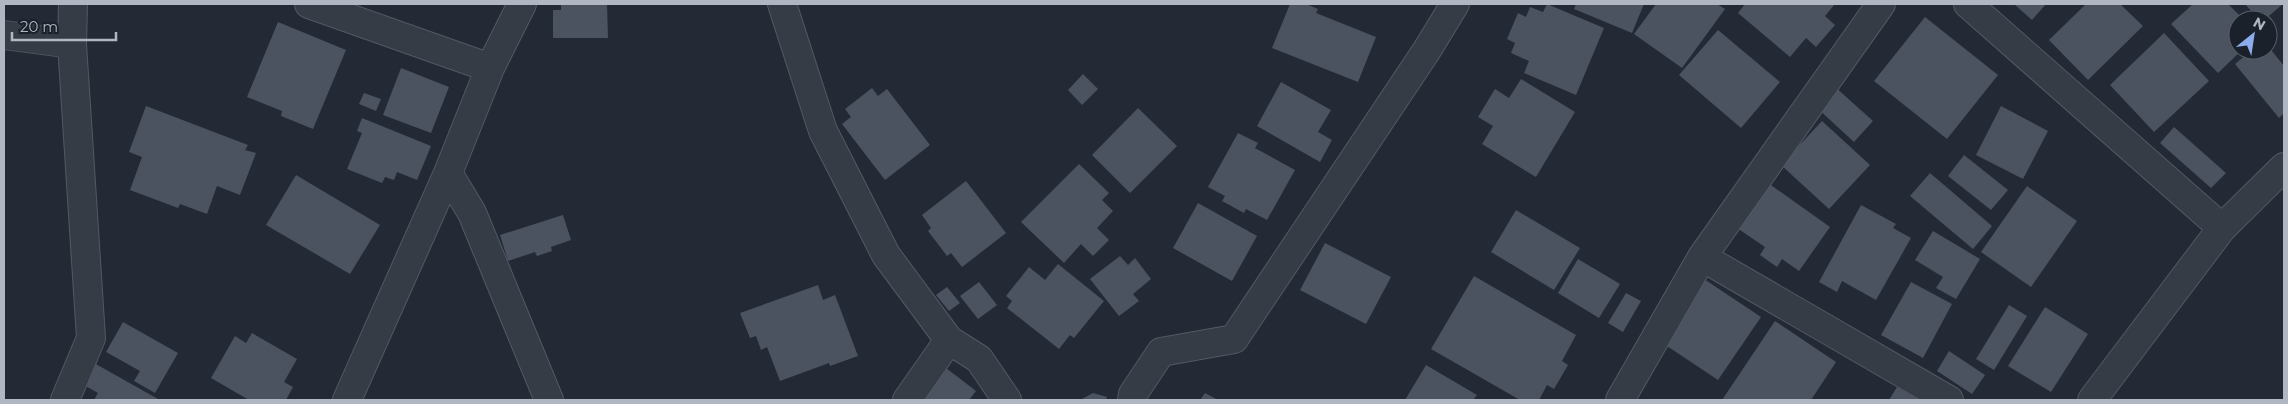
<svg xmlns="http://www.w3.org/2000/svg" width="2288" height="404" font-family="Montserrat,sans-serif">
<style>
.building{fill:#4b5361}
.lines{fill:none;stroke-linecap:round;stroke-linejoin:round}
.minor-casing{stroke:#535964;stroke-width:30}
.minor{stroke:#363c46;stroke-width:28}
</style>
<rect width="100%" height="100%" fill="#232a35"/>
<!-- building -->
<path class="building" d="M561 4H607L608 38H553V10H561Z
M1290 4H1306L1318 9 1316 13 1376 37 1358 82 1272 48Z
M1547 4 1604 28 1576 95 1524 73 1529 61 1511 53 1515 43 1507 39 1518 13 1526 17 1530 7 1543 12Z
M1576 4H1644L1632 33 1574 9Z
M1656 4H1717L1725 9 1682 68 1634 34Z
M1745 4H1835L1825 16 1835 25 1816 47 1806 38 1790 57 1738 13Z
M2014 4H2046L2032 20Z
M2086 4H2120L2143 26 2088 80 2049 40Z
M2193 4H2228L2244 20H2238V50H2242L2218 73 2171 24Z
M2245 4H2283L2264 20H2259Z
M1925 17 1998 75 1947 139 1874 81Z
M278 22 346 50 313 129 281 116 282 111 247 97Z
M1718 30 1780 82 1741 128 1679 75Z
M2164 33 2209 81 2154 132 2110 85Z
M2268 46 2284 66V113L2279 118 2235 64 2252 50H2268Z
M401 68 449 87 431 133 383 115Z
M1083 74 1098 89 1082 105 1068 90Z
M1521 79 1575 112 1536 177 1482 144 1493 126 1478 117 1495 89 1509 98Z
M1281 82 1331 110 1318 132 1332 140 1320 162 1257 126Z
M1834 86 1873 121 1854 142 1816 107Z
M872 88 878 96 887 89 930 145 885 180 842 124 851 117 845 109Z
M364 93 381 99 376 111 359 104Z
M146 106 248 145 245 150 256 153 240 195 217 186 207 214 180 204 178 208 130 190 142 157 129 152Z
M2001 106 2048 131 2023 179 1976 155Z
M1138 108 1177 146 1130 193 1092 155Z
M362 118 431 146 417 180 397 172 394 180 385 177 382 183 347 169 362 133 357 131Z
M1822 121 1870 165 1829 209 1781 165Z
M2174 127 2226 173 2211 188 2160 143Z
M1238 133 1258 143 1255 148 1295 170 1267 220 1246 209 1244 213 1222 201 1225 196 1208 187Z
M1964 155 2008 190 1991 210 1948 176Z
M1079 164 1109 193 1102 200 1113 211 1097 228 1109 240 1093 256 1081 244 1064 263 1021 222Z
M1930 173 1992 226 1973 249 1910 196Z
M296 175 380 225 350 274 266 225Z
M966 181 1006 233 962 267 951 253 947 256 928 231 931 228 922 215Z
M1768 183 1830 227 1799 271 1782 259 1777 267 1760 255 1765 247 1737 228Z
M2027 186 2077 221 2031 287 1981 252Z
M1198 203 1257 236 1232 281 1173 248Z
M1861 205 1896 224 1893 228 1911 238 1876 300 1842 281 1837 292 1819 282Z
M1516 210 1580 248 1554 290 1491 252Z
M563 215 571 240 551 247 552 251 537 256 535 252 508 261 500 235Z
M1933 231 1980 259 1956 299 1936 288 1943 277 1915 260Z
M1325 243 1391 277 1366 324 1300 290Z
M1120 256 1128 265 1135 258 1151 279 1133 294 1139 301 1119 316 1090 279Z
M1578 259 1620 284 1599 318 1558 293Z
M1058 264 1104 301 1074 338 1070 335 1059 349 1007 308 1012 301 1006 296 1029 267 1045 280Z
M1474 276 1576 335 1562 361 1568 365 1554 389 1547 385 1539 400H1520L1431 349Z
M1701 277 1761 317 1718 380 1658 340Z
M979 282 997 305 978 319 960 296Z
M1911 282 1952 304 1923 358 1881 335Z
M818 285 823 300 835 295 858 356 830 366 829 363 780 381 767 347 761 350 756 336 750 338 740 313Z
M947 287 960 303 949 311 936 295Z
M1626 293 1641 301 1623 332 1608 323Z
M2009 305 2027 316 1994 370 1976 359Z
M2045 307 2088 334 2051 392 2008 366Z
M1775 321 1836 362 1811 400H1722Z
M123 322 178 353 155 393 134 381 140 371 106 352Z
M252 333 297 359 284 382 293 387 286 400H249L211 378 235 336 246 343Z
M1949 351 1985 375 1972 394 1937 371Z
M94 363 158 399V400H94L98 393 82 384Z
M1426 365 1477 395 1473 400H1405Z
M946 368 976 391 969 400H919Z
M1897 387 1918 399 1917 400H1889Z
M1093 393 1107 397 1106 400H1080Z
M1205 393 1218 400H1200Z"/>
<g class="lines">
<defs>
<path id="minor" d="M309 4 490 68
M782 4 823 131 886 255 949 340 979 359 1007 400
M1968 4 2222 228
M4 35 72 44
M448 173 472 213 549 400
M1702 257 1949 400
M65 400 91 338 72 44 73 4
M347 400 448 173 490 68 522 4
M907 400 949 340
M1132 400 1133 394 1161 352 1234 339 1427 50 1455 4
M1620 400 1702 257 1881 4
M2092 400 2222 228 2284 167"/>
</defs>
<!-- minor casing -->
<use href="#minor" class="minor-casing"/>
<!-- minor -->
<use href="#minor" class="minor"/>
</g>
<!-- border -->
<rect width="2288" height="404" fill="none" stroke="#b0b6c2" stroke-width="10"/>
<!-- north arrow -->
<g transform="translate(2253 35) rotate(30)"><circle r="24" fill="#1b212b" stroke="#575d67"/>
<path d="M0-4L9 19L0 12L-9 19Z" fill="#8cacec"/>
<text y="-8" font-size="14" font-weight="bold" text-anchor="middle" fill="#b0b6c2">N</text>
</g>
<!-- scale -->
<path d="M12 32v8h104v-8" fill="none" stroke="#b0b6c2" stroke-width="2.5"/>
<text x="20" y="32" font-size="15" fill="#b0b6c2" stroke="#1b212b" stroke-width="4" paint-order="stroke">20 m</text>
</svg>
